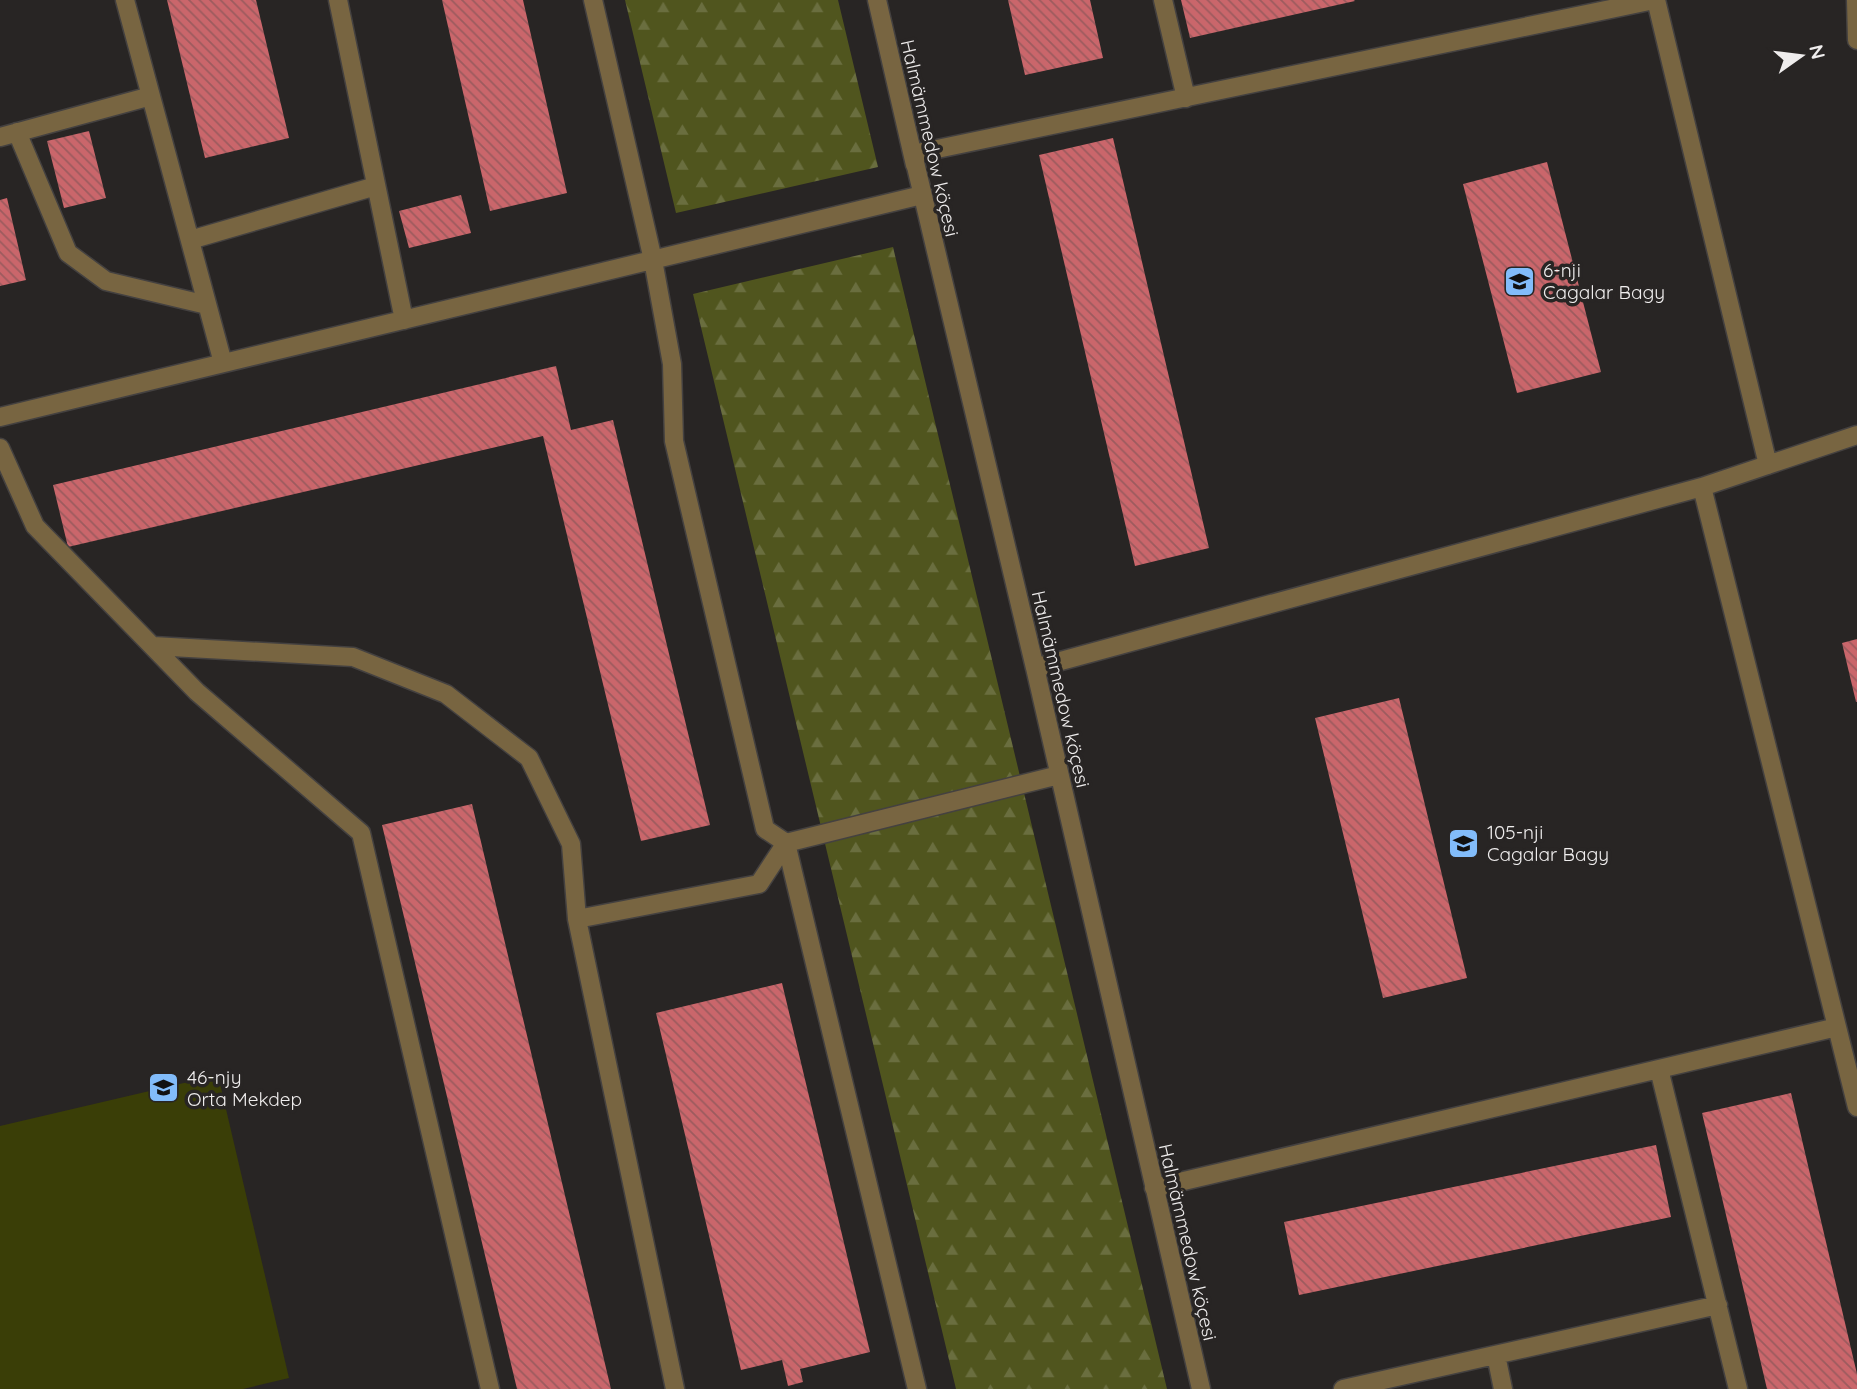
<svg xmlns="http://www.w3.org/2000/svg" width="1857" height="1389" font-family="Quicksand,sans-serif">
<style>
.grass{fill:#3a3e07}
.forest{fill:url(#forest-firs)}
.building{fill:url(#building-back-hatch)}
.lines{fill:none;stroke-linecap:round;stroke-linejoin:round}
.minor-casing{stroke:#444140;stroke-width:21}
.minor{stroke:#786541;stroke-width:18}
.labels{text-anchor:middle;stroke-width:7;stroke-linejoin:round;paint-order:stroke}
.street-label{font-size:19px;fill:#efeded;stroke:#282524}
.poi-label{font-size:19px;fill:#efeded;stroke:#282524;text-anchor:start}
</style>
<defs>
<pattern id="forest-firs" width="22" height="20" patternUnits="userSpaceOnUse" patternTransform="scale(1.75)"><rect width="22" height="20" fill="#50551e"/><path d="M5 1l3.5 6h-7zM16 11l3.5 6h-7z" fill="#6a6e3f"/></pattern>
<pattern id="building-back-hatch" width="6" height="6" patternUnits="userSpaceOnUse" patternTransform="scale(1.75)"><rect width="6" height="6" fill="#ca666b"/><path d="M-1 5l2 2M0 0l6 6M5-1l2 2" fill="none" stroke="#9c5b5e"/></pattern>
</defs>
<rect width="100%" height="100%" fill="#282524"/>
<!-- grass -->
<path class="grass" d="M218 1075 289 1378 243 1389H0V1126Z"/>
<!-- forest -->
<path class="forest" d="M625 0H838L878 167 676 213Z
M893 247 1167 1389H956L693 294Z"/>
<!-- building -->
<path class="building" d="M167 0H256L289 138 205 158Z
M442 0H523L567 193 490 211Z
M1008 0H1090L1103 58 1025 75Z
M1181 0H1354L1355 1 1190 38Z
M89 131 106 198 64 208 47 141Z
M1113 138 1209 548 1135 566 1039 155Z
M1547 162 1601 372 1517 393 1463 184Z
M461 195 471 233 409 248 399 211Z
M7 198 26 280 0 286V200Z
M556 366 571 430 613 420 710 825 641 841 543 436 68 547 53 485Z
M1857 639V702H1856L1842 643Z
M1399 698 1467 978 1383 998 1315 718Z
M472 804 611 1389H517L382 825Z
M782 983 870 1352 800 1369 803 1382 788 1386 782 1360 741 1370 656 1013Z
M1791 1093 1857 1374V1389H1767L1702 1113Z
M1656 1145 1671 1217 1299 1295 1284 1222Z"/>
<g class="lines">
<defs>
<path id="minor" d="M125 0 223 363
M338 0 404 320
M593 0 653 260 672 364 674 441 765 829 786 843 917 1389
M877 0 915 165
M1163 0 1186 98
M1654 0 913 154 1035 668 1702 487 1857 435
M1656 0 1768 465
M1856 0 1857 40
M17 132 68 253 106 281 207 305
M0 137 151 96
M190 240 376 186
M0 417 922 195
M0 448 35 526 197 692 361 833 490 1389
M1702 487 1857 1107
M153 646 353 657 446 694 529 758 571 844 577 919
M1033 659 1201 1389
M1659 1069 1738 1389
M1154 1188 1837 1027
M1496 1355 1503 1389
M675 1389 577 919 759 884 786 843 1059 775
M1343 1389 1718 1305"/>
</defs>
<!-- minor casing -->
<use href="#minor" class="minor-casing"/>
<!-- minor -->
<use href="#minor" class="minor"/>
</g>
<!-- icons -->
<defs>
<symbol id="school-square" viewBox="-11 -11 22 22"><rect x="-9" y="-9" width="18" height="18" rx="4" fill="#82bcfa" stroke="#282524"/><path d="M0-5L7-2L0 1L-7-2ZM-4 1L0 2.5L4 1V4Q0 6-4 4Z" fill="#111"/></symbol>
</defs>
<g fill-rule="evenodd">
<use href="#school-square" x="1502" y="264" width="35" height="35"/>
<use href="#school-square" x="1446" y="826" width="35" height="35"/>
<use href="#school-square" x="146" y="1070" width="35" height="35"/>
</g>
<g class="labels">
<!-- street labels -->
<g class="street-label">
<text transform="translate(930 138) rotate(77)" y="7">Halmämmedow köçesi</text>
<text transform="translate(1061 689) rotate(77)" y="7">Halmämmedow köçesi</text>
<text transform="translate(1188 1242) rotate(77)" y="7">Halmämmedow köçesi</text>
</g>
<!-- poi labels -->
<g class="poi-label">
<text x="1543" y="277">6-nji<tspan x="1543" dy="22">Cagalar Bagy</tspan></text>
<text x="1487" y="839">105-nji<tspan x="1487" dy="22">Cagalar Bagy</tspan></text>
<text x="187" y="1084">46-njy<tspan x="187" dy="22">Orta Mekdep</tspan></text>
</g>
</g>
<!-- north arrow -->
<g transform="translate(1801 56) rotate(76)" stroke="#282524" stroke-width="5" paint-order="stroke">
<path d="M0-5L12 26L0 18L-12 26Z" fill="#efeded"/>
<text y="-10" font-size="19" font-weight="bold" text-anchor="middle" fill="#efeded">N</text>
</g>
</svg>
